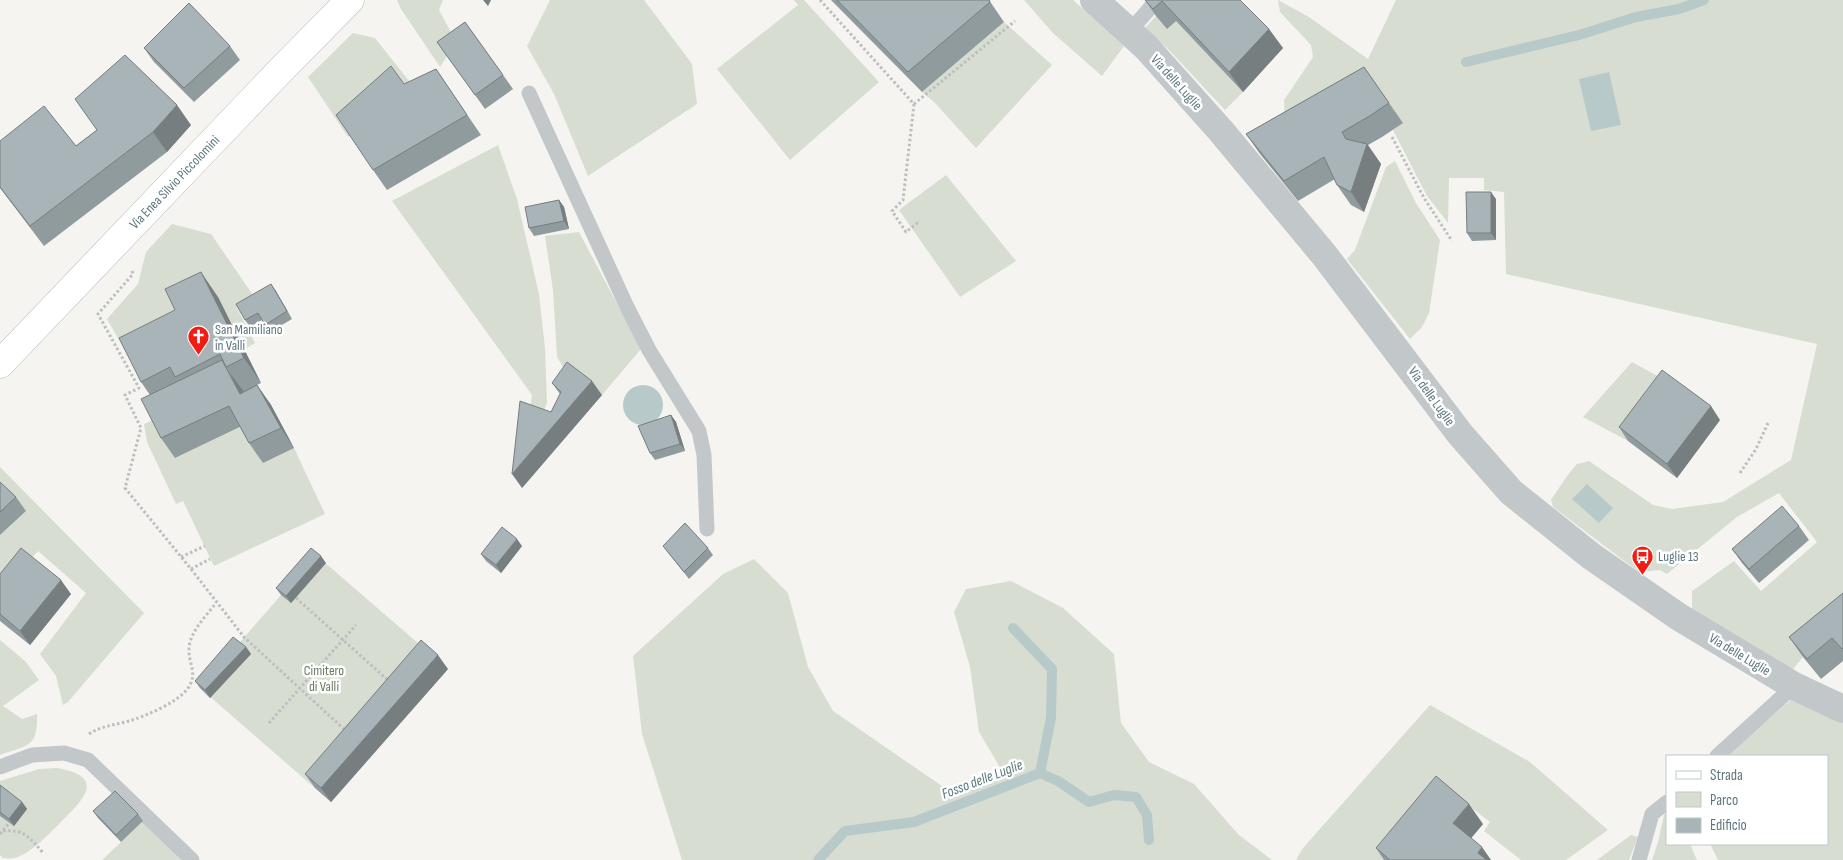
<svg xmlns="http://www.w3.org/2000/svg" width="1843" height="860" font-family="'Sofia Sans Condensed',sans-serif">
<style>
.green{fill:#d8ddd1}
.water{fill:#b8c9ca}
.lines{fill:none;stroke-linecap:round;stroke-linejoin:round}
.stream{stroke:#b8c9ca;stroke-width:10}
.secondary-casing{stroke:#b1babd;stroke-width:29}
.path{stroke:#bbbfc0;stroke-width:3;stroke-dasharray:2.5 2.5;stroke-linecap:butt}
.lane{stroke:#c2c8ca;stroke-width:15}
.street{stroke:#c2c8ca;stroke-width:28}
.secondary{stroke:#fff;stroke-width:28}
.wall{fill:#909b9d}
.shaded-wall{fill:#767e80}
.building{fill:#a8b4b7;stroke:#767e80}
.labels{text-anchor:middle;stroke-width:5;stroke-linejoin:round;paint-order:stroke}
.street-label{font-size:14px;fill:#5d777f;stroke:#fff}
.poi-label{font-size:14px;fill:#5d777f;stroke:#fff;text-anchor:start}
.park-label{font-size:14px;fill:#6b7b61;stroke:#fff}
.water-label{font-size:15px;font-style:italic;fill:#58787b;stroke:#fff}
</style>
<rect width="100%" height="100%" fill="#f5f4f1"/>
<!-- green -->
<path class="green" d="M397 0H443L439 10 459 47 447 56 440 67 401 9Z
M550 0H644L692 64 697 104 588 176 554 94 527 46Z
M794 0H804L879 82 790 160 717 69 798 5Z
M1024 0H1073L1124 46 1102 76 1053 33Z
M1278 0 1309 17 1368 59 1396 0H1843V624L1803 657 1791 672 1692 613V591L1734 561 1761 591 1817 542 1779 493 1737 517 1667 574 1660 570 1639 572 1553 507 1551 500 1567 476 1577 464 1589 461 1653 505 1672 509 1723 502 1791 460 1817 344 1506 274 1504 192 1484 190V178H1449L1448 223 1427 196 1393 130 1402 123 1286 138 1284 100 1313 57 1311 45 1280 12Z
M1156 16 1176 21 1243 92 1225 110 1170 51 1145 28Z
M1004 22 1052 65 976 148 934 102 922 92Z
M353 33 375 38 410 82 348 137 308 77Z
M498 145 517 199 539 294 545 348 547 403 544 410H530L532 395 392 201Z
M1395 161 1416 203 1440 240 1429 313 1422 327 1410 339 1347 259 1355 250 1386 167Z
M946 175 1016 261 960 297 899 210Z
M172 224 211 234 255 298 237 308 255 343 245 349 218 297 137 363 127 354 107 319 138 284 146 252Z
M579 232 641 349 602 395 566 372 557 357 553 290 545 236Z
M1632 362 1672 384 1628 441 1583 417Z
M155 419 175 458 243 426 294 448 325 514 214 566 183 501 176 504 147 442 144 424Z
M0 467 144 613 68 702 63 705 56 676 40 654 86 593 38 551 0 592V535L26 511 0 487Z
M316 555 448 669 331 802 200 688Z
M754 559 788 593 808 667 833 711 955 795 1001 769 979 732 970 667 954 612 966 589 1011 581 1063 608 1114 654 1121 723 1149 762 1194 784 1239 835 1272 860H682L642 734 633 656 723 574Z
M0 640 26 662 39 680 3 706 22 719 37 714C38 748 28 745 0 755Z
M1791 700 1843 719V860H1718L1710 844H1827V756H1725Z
M1430 705 1530 762 1608 830 1566 860H1521L1484 831 1490 822 1451 792 1389 860H1296L1303 848Z
M57 768C108 777 83 800 60 823 49 834 30 854 15 858 11 859 7 858 3 858L0 855V781L39 769Z
M1667 811V844H1690L1697 860H1652L1658 842 1664 815Z
M143 821 181 860H102Z
M1631 835 1638 837 1629 860H1597Z"/>
<!-- water -->
<path class="water" d="M1609 72 1621 125 1591 131 1579 79Z
M623 405a20 20 0 1 1 40 0a20 20 0 1 1-40 0Z
M1587 484 1613 508 1599 523 1572 499Z"/>
<g class="lines">
<!-- stream -->
<path class="stream" d="M1466 62 1579 35 1636 17 1679 9 1704 0
M1040 773 1058 781 1089 802 1114 795 1136 797 1147 815 1149 840
M818 860 845 831 914 822 1040 773 1051 718 1052 669 1013 628"/>
<defs>
<g id="secondary">
<path id="s1" d="M0 364 280 71 350 0"/>
</g>
</defs>
<!-- secondary casing -->
<use href="#secondary" class="secondary-casing"/>
<!-- path -->
<path class="path" d="M820 0 914 104 1015 21
M914 104 903 200 892 211 906 232 920 221
M1392 137 1424 198 1452 241
M132 271 133 274 98 314 139 388 125 395 141 428 125 488 191 569 244 637 346 731
M1740 473 1756 449 1768 423
M181 557 205 546
M191 569 210 559
M296 598 390 682
M269 723 356 625
M89 734C101 726 115 725 129 721 146 716 182 701 190 685 197 672 188 662 189 648 190 632 206 616 216 603
M3 831C25 829 30 838 44 854
M0 834 9 823"/>
<!-- lane -->
<path class="lane" d="M1129 32 1157 0
M529 93 627 307 649 350 699 431 704 455 707 529
M1717 756 1794 686
M0 767 32 755 64 753 88 760 192 860
M1639 860 1652 814 1667 802"/>
<!-- street -->
<path class="street" d="M1094 0 1146 47 1221 131 1325 256 1460 434 1511 492 1591 556 1679 617 1794 686 1843 709"/>
<!-- secondary -->
<use href="#secondary" class="secondary"/>
</g>
<!-- wall -->
<path class="wall" d="M831 0H989L1004 22 922 92Z
M1145 0H1240L1283 48 1243 92 1176 21 1167 29 1156 16Z
M465 22 513 89 485 109 437 42Z
M230 46 240 60 194 102 154 62 144 48Z
M1364 67 1403 123 1382 137 1368 145 1381 164 1364 212 1351 205 1337 185 1335 179 1298 201 1260 154 1246 134Z
M436 69 481 135 387 190 373 170 404 84Z
M191 125 167 152 44 246 0 188V141L76 146 97 130Z
M1496 199V240L1472 241 1467 233Z
M559 200 564 207 569 229 534 236 529 228Z
M271 284 292 319 270 332 262 320 250 327 245 320Z
M218 297 261 383 257 385 271 405 294 448 263 463 249 443 240 427 175 458 161 438 150 395 141 382Z
M552 383 602 395 522 488 551 412 560 394Z
M671 415 676 422 685 451 655 460 650 453Z
M1720 420 1677 478 1628 441 1619 427Z
M0 482 16 497 26 511 0 535Z
M1799 526 1809 540 1759 583 1742 563 1732 549Z
M522 546 501 573 486 561 481 554Z
M663 546 708 548 713 555 689 579Z
M326 563 291 603 281 595 276 588Z
M0 574 71 594 30 645 0 621Z
M1843 593V661L1821 679 1803 657 1789 637Z
M246 647 251 654 210 698 200 688 195 681Z
M448 669 331 802 315 788 305 774Z
M0 785 22 802 27 809 14 826 0 816Z
M93 811 138 814 143 821 121 842 98 818Z
M1483 824 1471 838 1491 860H1384L1376 848Z"/>
<!-- shaded-wall -->
<path class="shaded-wall" d="M483 0H491L488 6Z
M1269 29 1283 48 1243 92 1229 72Z
M177 105 191 125 167 152 153 132Z
M1367 144 1381 164 1364 212 1351 192Z
M1491 192 1496 199V240L1491 233Z
M559 200 564 207 569 229 564 221Z
M201 272 218 297 261 383 244 358Z
M271 284 276 291 292 319 287 311Z
M230 373 244 392 240 394Z
M592 381 602 395 522 488 512 474Z
M257 385 271 405 294 448 281 428Z
M1711 406 1720 420 1677 478 1667 464Z
M671 415 676 422 685 451 680 444Z
M517 539 522 546 501 573 496 565Z
M321 556 326 563 291 603 286 596Z
M61 580 71 594 30 645 20 631Z
M246 647 251 654 210 698 205 690Z
M438 655 448 669 331 802 321 788Z
M22 802 27 809 14 826 9 819Z
M1469 804 1483 824 1467 843 1453 823Z
M1482 847 1491 860H1483L1478 853Z"/>
<!-- building -->
<path class="building" d="M837 0H989L990 2 908 72Z
M1145 0H1240L1269 29 1229 72 1162 1 1153 9Z
M189 3 230 46 184 88 144 48Z
M465 22 503 75 475 95 437 42Z
M125 55 177 105 153 132 30 226 0 187V141L44 106 76 146 97 130 75 99Z
M391 66 404 84 436 69 467 115 373 170 336 115Z
M1364 67 1389 103 1368 117 1342 132 1346 139 1367 144 1351 192 1337 185 1324 157 1284 181 1246 134Z
M1466 192H1491V233H1467Z
M559 200 564 221 529 228 525 207Z
M201 272 244 358 226 367 220 354 175 377 170 367 141 382 119 338 175 310 165 289Z
M271 284 287 311 265 325 258 313 245 320 236 304Z
M222 360 240 394 257 385 281 428 249 443 229 406 161 438 141 399Z
M567 362 592 381 512 474 520 401 551 412 561 392 552 383Z
M1662 370 1711 406 1667 464 1619 427Z
M671 415 680 444 650 453 638 426Z
M0 482 16 497 0 512Z
M1782 506 1799 526 1749 569 1732 549Z
M685 523 708 548 684 572 663 546Z
M502 527 517 539 496 565 481 554Z
M21 548 61 580 20 631 0 614V574Z
M311 548 321 556 286 596 276 588Z
M1843 593V648L1842 649 1832 638 1807 659 1789 637Z
M233 637 246 647 205 690 195 681Z
M421 640 438 655 321 788 305 774Z
M1436 776 1469 804 1453 823 1482 847 1478 853 1487 860H1390L1376 848Z
M0 785 22 802 9 819 0 812Z
M115 791 138 814 116 835 93 811Z"/>
<!-- icons -->
<defs>
<symbol id="church-pin" viewBox="-11 -11 22 30"><path d="M0 17L-7.5 6A9.5 9.5 0 1 1 7.5 6Z" fill="#f11d15" stroke="#fff"/><path d="M-1.2-6h2.4v3.5h3.3v2.4h-3.3V6h-2.4V-.1h-3.3v-2.4h3.3Z" fill="#fff"/></symbol>
<symbol id="bus-pin" viewBox="-11 -11 22 30"><path d="M0 17L-7.5 6A9.5 9.5 0 1 1 7.5 6Z" fill="#f11d15" stroke="#fff"/><path d="M-5-6H5V4H4V6H2V4H-2V6H-4V4H-5ZM-3.5-4V0h7V-4ZM-3.5 1.2v1.5H-2V1.2ZM2 1.2v1.5H3.5V1.2Z" fill="#fff"/></symbol>
</defs>
<g fill-rule="evenodd">
<use href="#church-pin" x="186" y="324" width="25" height="34"/>
<use href="#bus-pin" x="1630" y="544" width="25" height="34"/>
</g>
<g class="labels">
<!-- street labels -->
<g class="street-label">
<text transform="translate(1177 82) rotate(48)" y="5">Via delle Luglie</text>
<text dy="5" stroke="none"><textPath href="#s1" startOffset="252">Via Enea Silvio Piccolomini</textPath></text>
<text transform="translate(1432 396) rotate(54)" y="5">Via delle Luglie</text>
<text transform="translate(1740 654) rotate(31)" y="5">Via delle Luglie</text>
</g>
<!-- poi labels -->
<g class="poi-label">
<text x="215" y="334">San Mamiliano<tspan x="215" dy="16">in Valli</tspan></text>
<text x="1658" y="561">Luglie 13</text>
</g>
<!-- park labels -->
<g class="park-label">
<text x="324" y="675">Cimitero<tspan x="324" dy="16">di Valli</tspan></text>
</g>
<!-- water labels -->
<g class="water-label">
<text transform="translate(982 779) rotate(-21)" y="5">Fosso delle Luglie</text>
</g>
</g>
<!-- legend -->
<rect x="1666" y="755" width="162" height="90" fill="#ffffff" stroke="#bec9cc"/>
<rect x="1676" y="771" width="25" height="8" fill="#ffffff" stroke="#bec9cc"/>
<text x="1710" y="780" font-size="15" fill="#5d777f">Strada</text>
<rect x="1676" y="792" width="25" height="15" fill="#d8ddd1" stroke="#bec9cc"/>
<text x="1710" y="805" font-size="15" fill="#5d777f">Parco</text>
<rect x="1676" y="818" width="25" height="15" fill="#a8b4b7" stroke="#bec9cc"/>
<text x="1710" y="830" font-size="15" fill="#5d777f">Edificio</text>
</svg>
